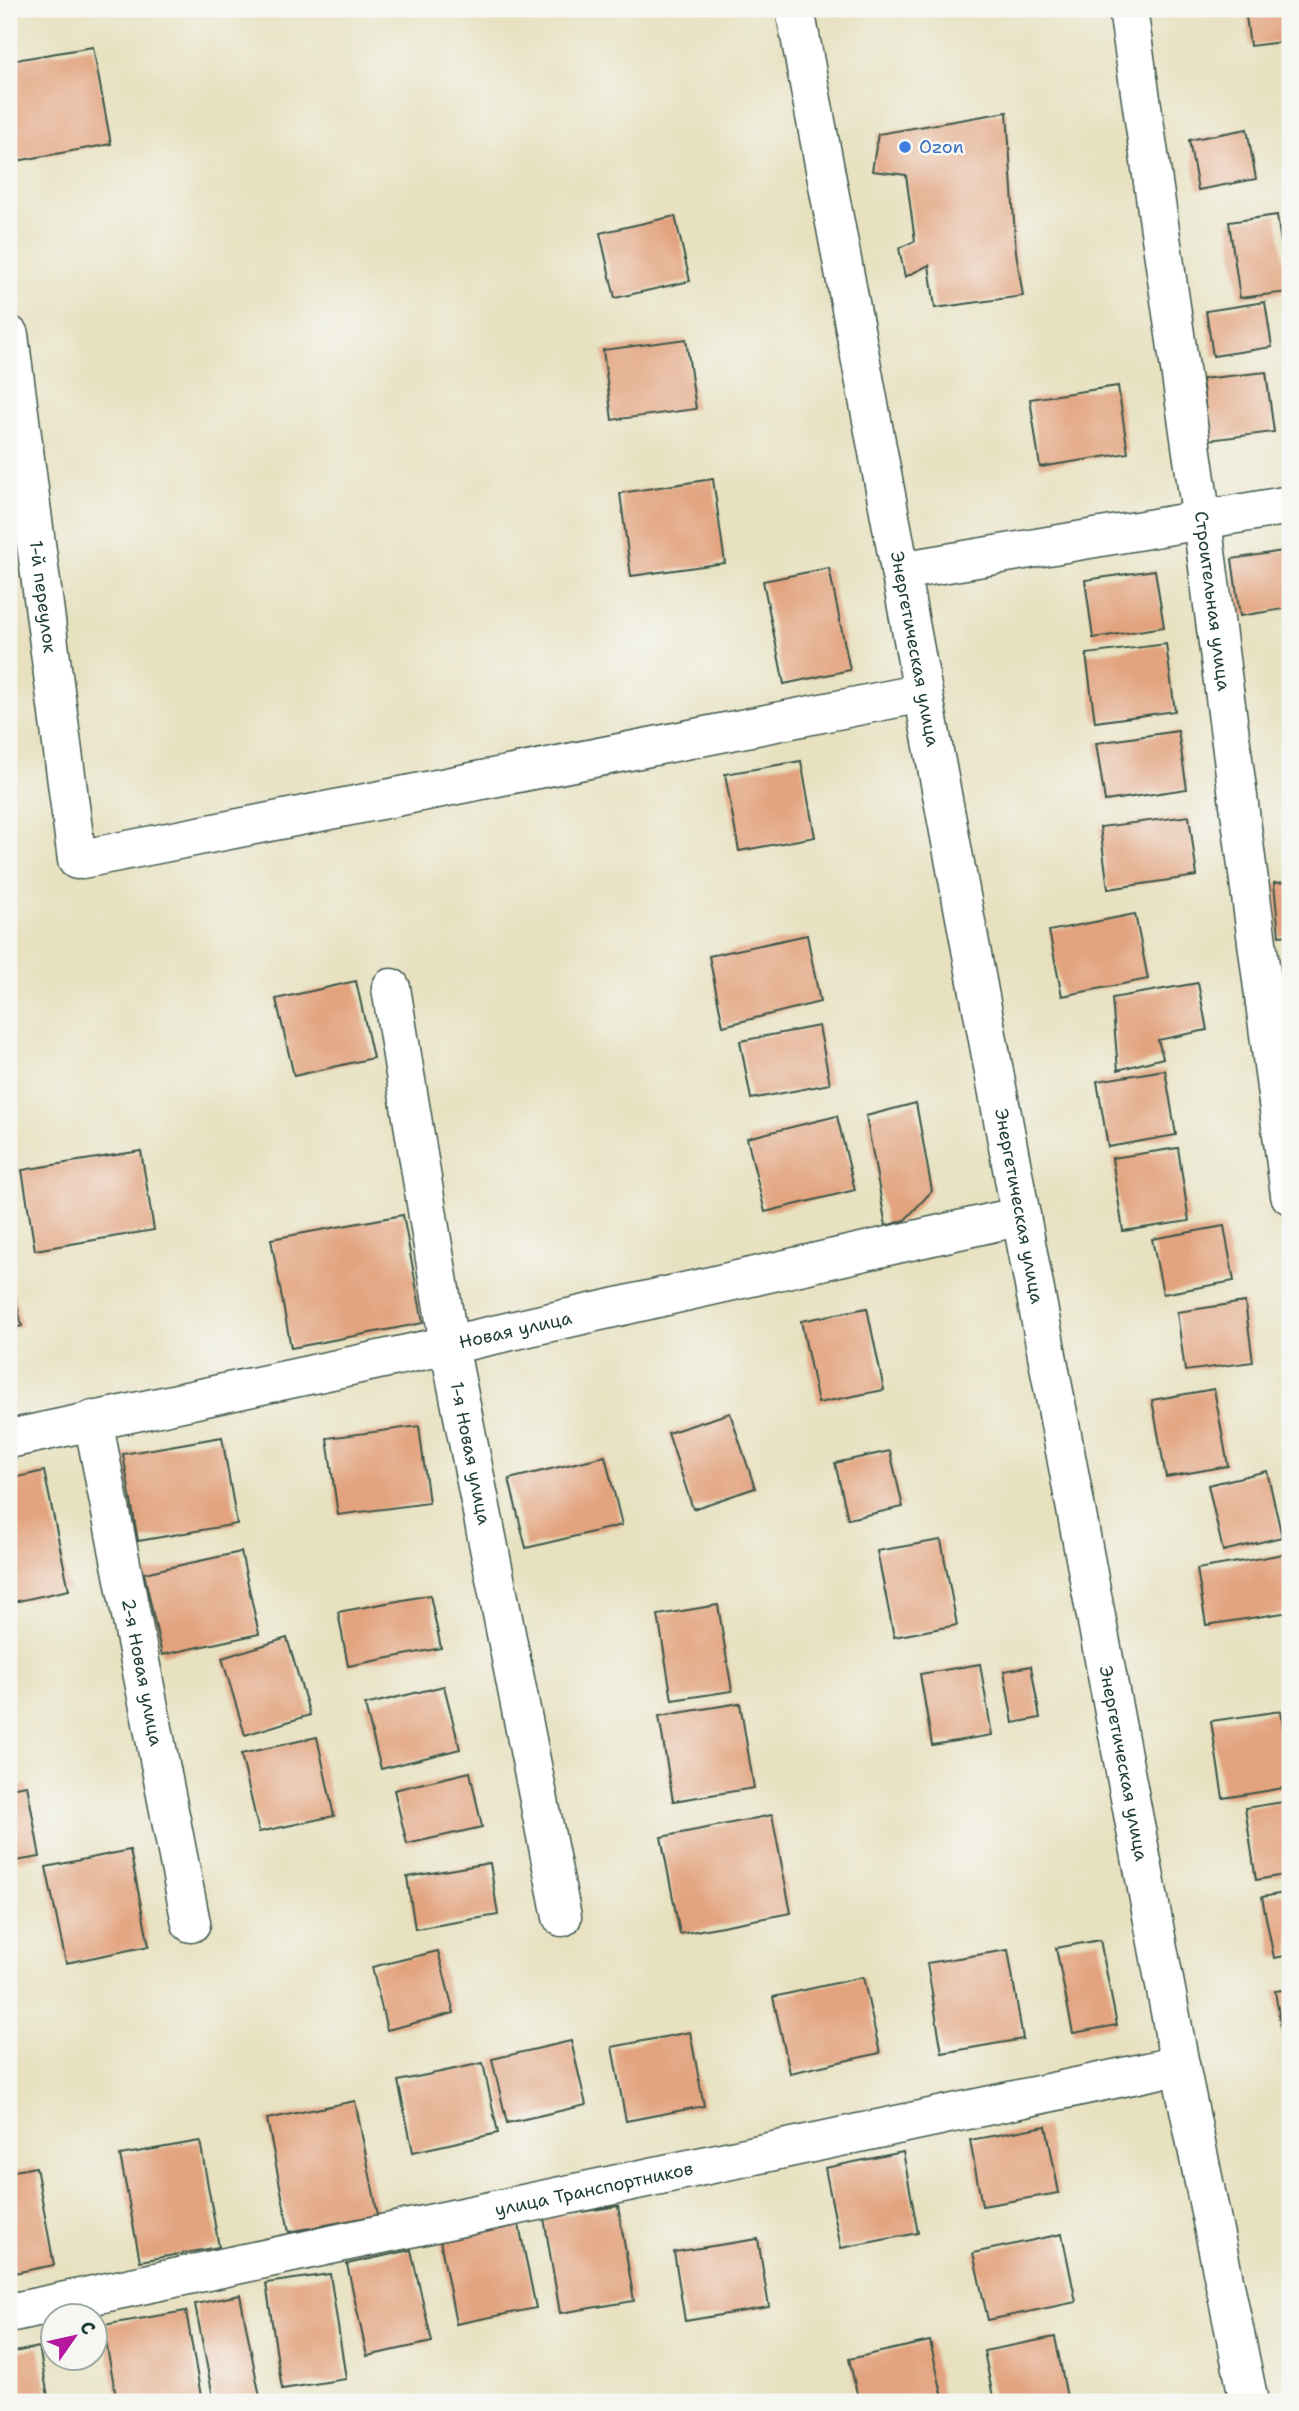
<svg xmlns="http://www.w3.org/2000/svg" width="1299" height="2411" font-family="'Shantell Sans',sans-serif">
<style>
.building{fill:#e2a37e}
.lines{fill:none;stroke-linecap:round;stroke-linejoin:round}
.street-casing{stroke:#3d5649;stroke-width:41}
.street{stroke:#fff;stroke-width:38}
.shop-dot{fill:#3f7fe0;stroke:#f6f6f2;stroke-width:2.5}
.labels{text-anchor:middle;stroke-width:5;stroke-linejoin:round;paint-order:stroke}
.shop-label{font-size:18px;fill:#366cbe;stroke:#f6f6f2;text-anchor:start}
.street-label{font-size:18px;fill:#1f3d34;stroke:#f6f6f2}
</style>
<rect width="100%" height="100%" fill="#f6f6f2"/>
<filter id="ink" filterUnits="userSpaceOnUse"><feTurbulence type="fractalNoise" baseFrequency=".0143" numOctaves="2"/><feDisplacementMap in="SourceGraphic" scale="14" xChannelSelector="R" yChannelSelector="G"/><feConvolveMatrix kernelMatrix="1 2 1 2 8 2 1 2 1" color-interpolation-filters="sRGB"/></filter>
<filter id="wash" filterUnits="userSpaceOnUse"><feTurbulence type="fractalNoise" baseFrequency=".00686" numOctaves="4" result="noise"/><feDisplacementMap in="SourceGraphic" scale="28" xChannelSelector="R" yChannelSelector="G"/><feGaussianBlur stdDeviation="1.57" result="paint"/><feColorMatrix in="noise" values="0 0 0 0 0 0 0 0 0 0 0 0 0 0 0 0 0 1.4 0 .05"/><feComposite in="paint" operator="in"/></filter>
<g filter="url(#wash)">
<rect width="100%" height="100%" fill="#e7e1c0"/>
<g id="blocks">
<!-- building -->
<path class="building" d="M1245 9H1290V41L1250 46Z
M93 47 111 144 11 162 9 61Z
M1007 112 1016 252 1023 296 935 308 929 265 905 277 899 248 915 241 906 175 872 171 878 134Z
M1247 129 1256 179 1198 190 1189 140Z
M1277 215 1288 292 1240 298 1229 222Z
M675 216 690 281 615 298 600 233Z
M1265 302 1272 347 1213 356 1206 311Z
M686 339 696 409 612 420 603 350Z
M1266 372 1274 432 1209 440 1202 379Z
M1118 386 1128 453 1040 467 1030 399Z
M713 479 725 563 631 576 620 493Z
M1290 550V608L1240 616 1232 559Z
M829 568 850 670 784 684 763 581Z
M1155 570 1164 627 1093 638 1085 580Z
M1166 644 1175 711 1095 722 1086 654Z
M1178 731 1187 789 1105 801 1096 743Z
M801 761 815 837 739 851 725 774Z
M1189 816 1197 876 1108 889 1100 827Z
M1290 882V935L1279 936 1274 883Z
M1135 914 1148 979 1062 996 1049 931Z
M807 935 820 1002 723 1026 709 956Z
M356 981 373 1058 294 1076 276 999Z
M1198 983 1207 1030 1158 1040 1163 1058 1118 1070 1112 998Z
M819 1026 830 1084 751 1099 740 1041Z
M1165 1070 1176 1135 1108 1147 1097 1081Z
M916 1103 932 1191 905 1220 886 1226 866 1116Z
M837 1116 855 1190 765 1212 747 1138Z
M1178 1148 1189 1221 1123 1231 1112 1158Z
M141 1151 154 1230 35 1250 22 1170Z
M403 1215 423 1323 291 1348 271 1239Z
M1224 1226 1234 1281 1163 1294 1152 1239Z
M10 1275 22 1326 9 1329V1276Z
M1245 1302 1253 1362 1185 1371 1177 1312Z
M867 1308 884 1390 818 1403 801 1321Z
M1214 1389 1228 1466 1166 1477 1152 1400Z
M730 1413 755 1488 693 1509 668 1433Z
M419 1426 429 1503 338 1515 327 1438Z
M222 1437 237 1524 138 1541 123 1454Z
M890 1451 903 1507 848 1519 835 1463Z
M605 1456 622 1525 526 1548 509 1479Z
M44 1471 69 1590 9 1603V1479Z
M1267 1471 1282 1537 1223 1551 1208 1485Z
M941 1540 957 1625 894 1637 877 1551Z
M241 1552 259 1634 162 1655 144 1573Z
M1284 1554 1290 1612 1206 1625 1197 1569Z
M430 1595 441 1648 348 1666 338 1612Z
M718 1605 732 1691 672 1700 658 1615Z
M287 1638 310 1715 245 1735 222 1658Z
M980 1664 992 1735 932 1745 920 1674Z
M1031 1666 1040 1718 1013 1723 1004 1671Z
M444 1686 460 1749 381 1769 365 1705Z
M740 1703 754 1788 673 1801 659 1716Z
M1281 1711 1290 1787 1223 1798 1211 1721Z
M317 1737 334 1816 259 1832 241 1754Z
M470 1772 482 1827 407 1844 394 1790Z
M27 1785 40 1857 9 1862V1788Z
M1290 1801V1874L1256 1880 1245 1808Z
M772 1815 791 1913 680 1934 661 1837Z
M130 1850 149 1946 66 1963 46 1867Z
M490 1863 498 1915 415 1929 407 1877Z
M1290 1892V1955L1274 1958 1262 1897Z
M1100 1940 1117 2025 1073 2033 1056 1948Z
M1008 1950 1023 2039 942 2053 927 1963Z
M438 1951 454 2013 387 2030 372 1967Z
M863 1977 880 2053 790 2073 773 1997Z
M1290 1989V2077H1289L1275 1991Z
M690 2032 704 2106 626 2121 612 2047Z
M571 2041 586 2105 507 2123 492 2059Z
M483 2063 498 2133 413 2152 398 2081Z
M355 2101 378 2215 289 2232 267 2119Z
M1046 2126 1059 2193 982 2206 970 2140Z
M200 2141 219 2247 140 2261 120 2155Z
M903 2152 918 2233 841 2248 825 2168Z
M36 2167 54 2265 9 2274V2172Z
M618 2206 634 2301 560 2313 544 2218Z
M519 2225 536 2308 456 2324 440 2240Z
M1062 2234 1076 2302 988 2320 973 2253Z
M758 2239 769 2307 685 2321 674 2252Z
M411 2250 432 2342 367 2356 347 2264Z
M330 2274 346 2379 282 2389 266 2283Z
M240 2295 260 2397 214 2402 195 2304Z
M186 2311 202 2402H117L103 2325Z
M1055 2337 1068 2402H994L984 2351Z
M930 2341 944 2402H859L849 2359Z
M39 2347 49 2402H9V2353Z"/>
</g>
</g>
<g filter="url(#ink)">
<use href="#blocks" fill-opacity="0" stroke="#3d5649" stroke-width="2"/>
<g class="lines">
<defs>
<g id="street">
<path id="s1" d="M795 9 1180 2065 1249 2402"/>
<path id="s2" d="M1128 9 1202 521 1290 1195"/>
<path id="s3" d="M9 335 77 860 923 693"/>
<path d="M900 571 1290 505"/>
<path id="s4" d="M391 988 449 1345 562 1917"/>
<path id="s5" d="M93 1420 191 1923"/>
<path id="s6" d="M9 1439 449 1345 1021 1216"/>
<path id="s7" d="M9 2313 1180 2065"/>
</g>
</defs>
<!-- street casing -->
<use href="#street" class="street-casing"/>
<!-- street -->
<use href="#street" class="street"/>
</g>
</g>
<!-- markers -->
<circle class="shop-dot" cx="905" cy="147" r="7"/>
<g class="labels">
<!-- shop labels -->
<g class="shop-label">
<text x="919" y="153">Ozon</text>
</g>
<!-- street labels -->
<g class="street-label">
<text dy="6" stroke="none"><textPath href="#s3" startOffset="264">1-й переулок</textPath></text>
<text dy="6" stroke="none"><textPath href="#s2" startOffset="598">Строительная улица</textPath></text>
<text dy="6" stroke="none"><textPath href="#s1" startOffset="651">Энергетическая улица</textPath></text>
<text dy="6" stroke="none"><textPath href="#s1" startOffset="1218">Энергетическая улица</textPath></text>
<text dy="6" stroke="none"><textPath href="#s6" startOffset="518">Новая улица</textPath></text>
<text dy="6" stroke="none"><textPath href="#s4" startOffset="472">1-я Новая улица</textPath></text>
<text dy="6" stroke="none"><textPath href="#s5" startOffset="257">2-я Новая улица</textPath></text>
<text dy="6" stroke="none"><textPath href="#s1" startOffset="1785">Энергетическая улица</textPath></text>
<text dy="6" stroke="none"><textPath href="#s7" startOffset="598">улица Транспортников</textPath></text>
</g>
</g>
<!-- margin -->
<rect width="1299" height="2411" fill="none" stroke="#f6f6f2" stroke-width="35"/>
<!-- north arrow -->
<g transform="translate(74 2337) rotate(56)"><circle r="33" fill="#f6f6f2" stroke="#a0aca6" stroke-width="2"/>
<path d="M0-5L12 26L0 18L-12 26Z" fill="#b5179e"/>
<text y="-10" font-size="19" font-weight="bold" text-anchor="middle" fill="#1f3d34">С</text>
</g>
</svg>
